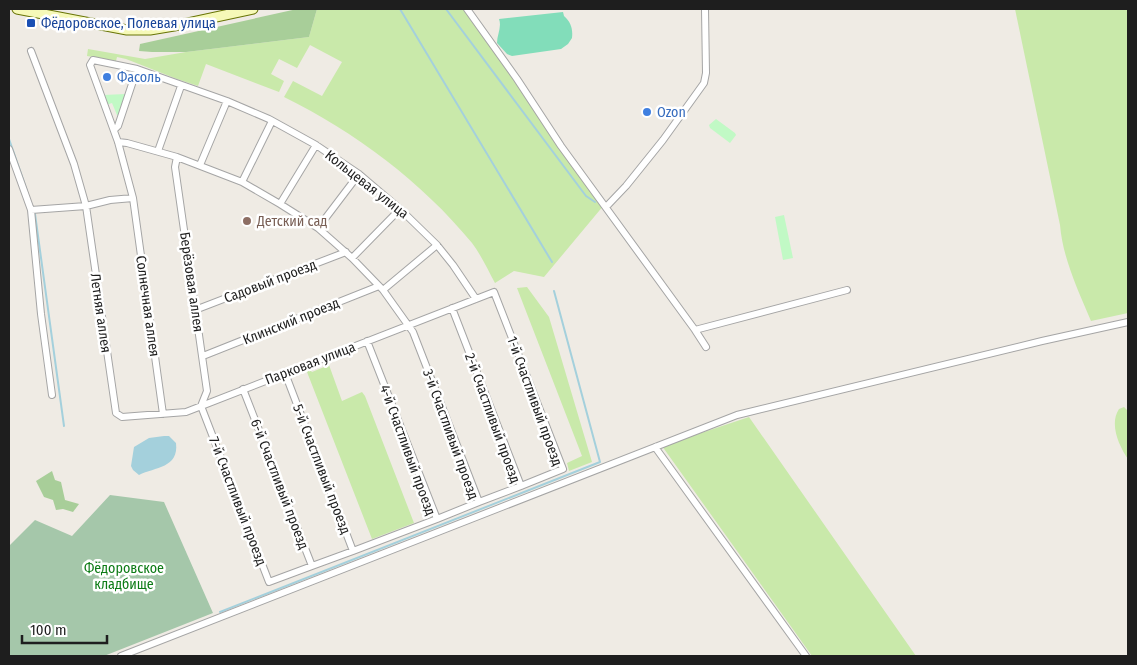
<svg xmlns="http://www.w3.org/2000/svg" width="1137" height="665" font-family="'Fira Sans Condensed',sans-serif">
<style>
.grass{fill:#c9e9aa}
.forest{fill:#a8ce99}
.cemetery{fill:#a5c7aa}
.park{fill:#c1f9c5}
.pitch{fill:#82ddba}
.water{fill:#a4d0dc}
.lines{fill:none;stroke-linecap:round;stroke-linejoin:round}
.stream{stroke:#a4d0dc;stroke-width:2}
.street-casing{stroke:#a5a5a5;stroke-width:8}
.secondary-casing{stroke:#687406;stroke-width:11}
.street{stroke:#fff;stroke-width:6}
.secondary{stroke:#f6f9b8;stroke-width:9}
.transit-dot{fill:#1a4fb4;stroke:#fff;stroke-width:2}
.shop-dot{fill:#3f7fe0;stroke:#fff;stroke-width:2}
.education-dot{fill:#8d6e63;stroke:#fff;stroke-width:2}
.labels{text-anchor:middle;stroke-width:5;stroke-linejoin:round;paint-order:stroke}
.transit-label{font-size:14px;fill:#164399;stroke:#fff;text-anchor:start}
.shop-label{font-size:14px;fill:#366cbe;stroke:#fff;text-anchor:start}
.street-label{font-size:14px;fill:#1e1e1e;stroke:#fff}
.education-label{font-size:14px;fill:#785e54;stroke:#fff;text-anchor:start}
.park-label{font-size:14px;fill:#0c7b15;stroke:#fff}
</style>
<rect width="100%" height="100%" fill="#efebe4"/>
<!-- grass -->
<path class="grass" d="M317 9H467L604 205 544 277 514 271 495 283C488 270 481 255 472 243 422 182 355 132 284 97L293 81 322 96 342 62 310 45 297 68 279 59 271 74 284 81 279 92 206 64 198 86 177 79 126 59 117 57 116 61 87 56 88 49 145 59 186 52 309 37Z
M1015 9H1128V313L1091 321C1078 290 1063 259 1060 225Z
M527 287 549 317 592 462 569 471 567 463 582 456 517 288Z
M329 365 342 401 362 392 365 396 414 523 372 539 307 372 310 370 312 372Z
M1124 407 1128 411V459C1119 446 1109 424 1119 409Z
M749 417 916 656H812L662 446Z"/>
<!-- forest -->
<path class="forest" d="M297 9H317L309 37 186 52H152L139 51 140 44Z
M52 471 55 480 61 482 65 500 79 504 73 512 63 509 56 510 53 500 44 497 36 481Z"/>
<!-- cemetery -->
<path class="cemetery" d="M110 495 164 502 213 613 104 656H9V546L35 520 72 536Z"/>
<!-- park -->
<path class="park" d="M126 94 120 116 117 115 112 103 106 105 103 95Z
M716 119 735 133 736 135 730 143 710 128 709 125Z
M784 215 793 258 783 260 775 217Z"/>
<!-- pitch -->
<path class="pitch" d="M563 12 564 16C571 22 573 29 572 38L568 44 561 49 512 56 507 54 497 43C497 35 502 27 499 19Z"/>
<!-- water -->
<path class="water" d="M164 436H169L176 443C179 468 155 467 139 475L133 470 131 466 134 447 149 438Z"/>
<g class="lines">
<!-- stream -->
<path class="stream" d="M400 9 552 262
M446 9 586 196 595 202
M9 139 27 191
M35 214 64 426
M220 612 600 462 554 291"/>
<defs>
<path id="street" d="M467 9 517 79 561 146 695 330 847 290
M31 51 74 164 86 206 116 413 122 417 186 412 494 292 563 469 521 486
M114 130 118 126 137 69
M118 142 127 143 177 157 242 182 280 204 318 228 352 258 383 290 413 332 479 502 437 519
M9 149 31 210 41 314 52 395
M158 151 181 86
M177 157 175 167 207 391 201 406 269 582 312 566
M200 165 227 101
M242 182 272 121
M280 204 316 145
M606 207 626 186 663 140 704 83 706 73 705 9
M31 210 86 206 110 200 133 198
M318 228 359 174
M352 258 400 209
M383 290 437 245
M452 308 521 486 479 502
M195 310 346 252
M695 330 706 347
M203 356 379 286
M285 373 353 551 437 519 367 341
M243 389 312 566 353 551
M163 414 133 198 118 142 90 65 93 60 137 69 227 101 269 119 316 145 359 174 400 209 437 245 453 265 476 299
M655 447 806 656
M121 656 737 415 1042 341 1128 322"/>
<path id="secondary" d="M17 9 127 30H150L174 26 253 9"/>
</defs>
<!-- street casing -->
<use href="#street" class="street-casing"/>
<!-- secondary casing -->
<use href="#secondary" class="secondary-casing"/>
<!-- street -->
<use href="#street" class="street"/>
<!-- secondary -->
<use href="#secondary" class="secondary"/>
</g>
<!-- markers -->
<rect class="transit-dot" x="26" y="18" width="10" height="10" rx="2.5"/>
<g class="shop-dot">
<circle cx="107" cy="77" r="5"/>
<circle cx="647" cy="112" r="5"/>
</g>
<circle class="education-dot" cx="247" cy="221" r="5"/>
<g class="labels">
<!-- transit labels -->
<g class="transit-label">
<text x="41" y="28">Фёдоровское, Полевая улица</text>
</g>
<!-- shop labels -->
<g class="shop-label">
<text x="117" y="82">Фасоль</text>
<text x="657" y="117">Ozon</text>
</g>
<!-- street labels -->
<g class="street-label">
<text transform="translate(367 184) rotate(38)" y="5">Кольцевая улица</text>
<text transform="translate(270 281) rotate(-21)" y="5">Садовый проезд</text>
<text transform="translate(192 282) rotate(82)" y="5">Берёзовая аллея</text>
<text transform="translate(148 306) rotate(82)" y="5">Солнечная аллея</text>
<text transform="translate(101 313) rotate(82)" y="5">Летняя аллея</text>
<text transform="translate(291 321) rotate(-22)" y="5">Клинский проезд</text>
<text transform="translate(310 363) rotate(-21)" y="5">Парковая улица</text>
<text transform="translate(535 401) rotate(70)" y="5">1-й Счастливый проезд</text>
<text transform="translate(493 418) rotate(70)" y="5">2-й Счастливый проезд</text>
<text transform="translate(451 434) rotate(70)" y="5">3-й Счастливый проезд</text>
<text transform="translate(408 450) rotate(70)" y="5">4-й Счастливый проезд</text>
<text transform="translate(322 469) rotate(69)" y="5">5-й Счастливый проезд</text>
<text transform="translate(280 484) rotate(69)" y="5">6-й Счастливый проезд</text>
<text transform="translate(238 501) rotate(69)" y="5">7-й Счастливый проезд</text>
</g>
<!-- education labels -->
<g class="education-label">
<text x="257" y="226">Детский сад</text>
</g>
<!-- park labels -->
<g class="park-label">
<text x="124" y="573">Фёдоровское<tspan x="124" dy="16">кладбище</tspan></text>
</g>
</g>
<!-- border -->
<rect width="1137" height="665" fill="none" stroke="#1e1e1e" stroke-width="20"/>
<!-- scale -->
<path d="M22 635v8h85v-8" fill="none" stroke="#1e1e1e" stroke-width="2.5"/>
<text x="30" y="635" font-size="15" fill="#1e1e1e" stroke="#ffffff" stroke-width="4" paint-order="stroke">100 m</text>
</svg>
